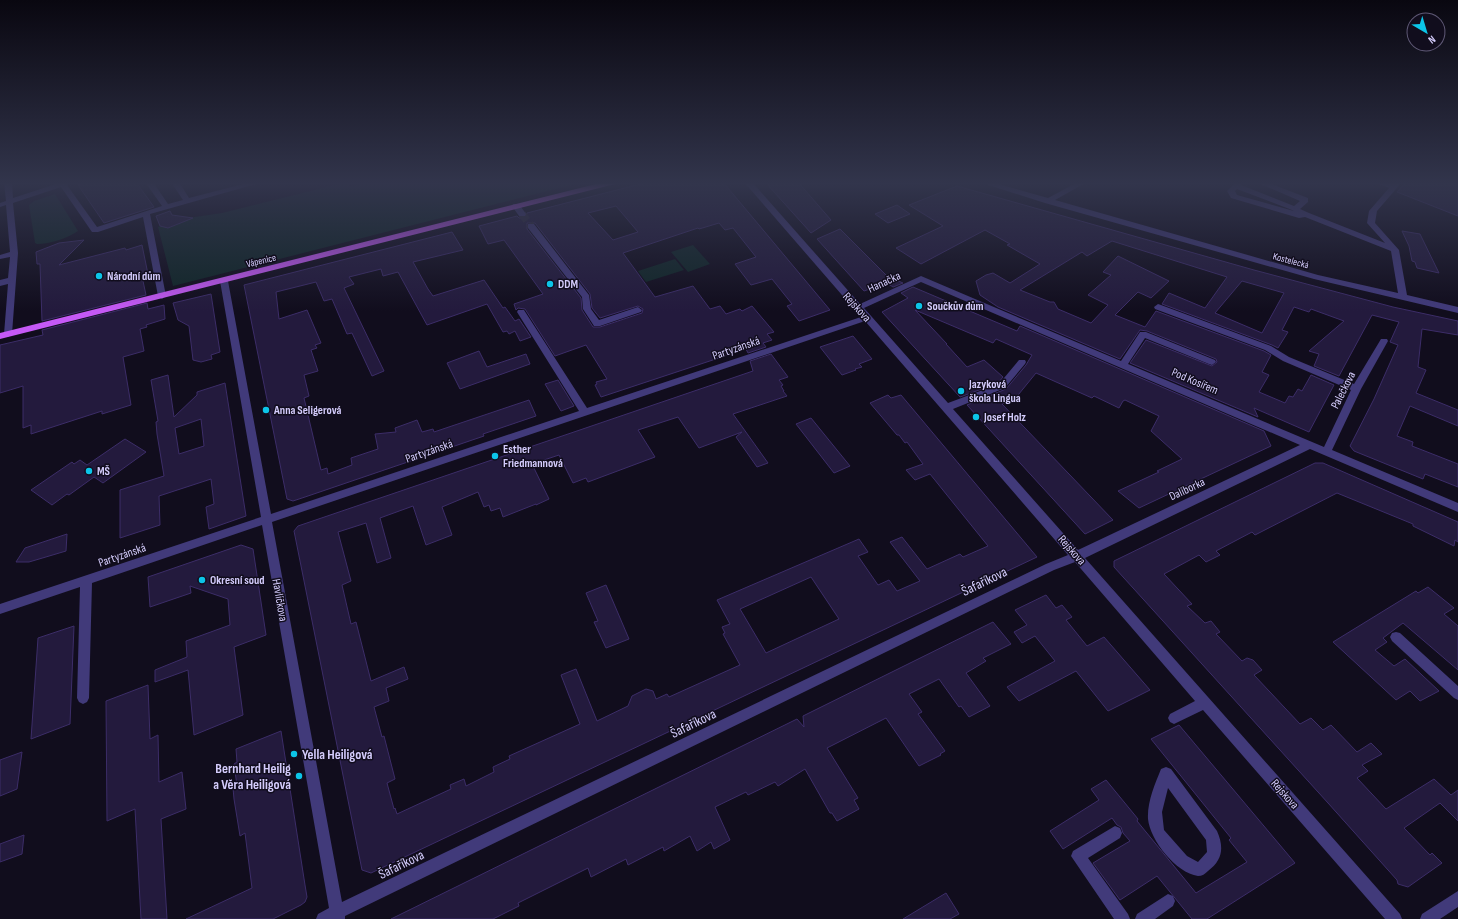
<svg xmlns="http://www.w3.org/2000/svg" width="1458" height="919" font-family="'Sofia Sans Condensed',sans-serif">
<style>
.green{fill:#102627}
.building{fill:#231a3d;stroke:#3c2d68;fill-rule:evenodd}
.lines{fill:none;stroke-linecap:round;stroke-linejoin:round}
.minor-tunnel{stroke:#2e2a3e;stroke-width:8;stroke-dasharray:8 4;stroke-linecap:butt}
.minor{fill:#413a7a;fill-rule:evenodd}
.major{fill:#c559f6;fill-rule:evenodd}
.poi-dot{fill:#0cc5e8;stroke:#110d1d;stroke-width:1.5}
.labels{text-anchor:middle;stroke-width:3;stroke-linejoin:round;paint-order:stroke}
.far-street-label{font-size:10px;fill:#d4ccfc;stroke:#110d1d}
.poi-label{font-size:12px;font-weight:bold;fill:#d4ccfc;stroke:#110d1d;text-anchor:start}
.street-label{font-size:12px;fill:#d4ccfc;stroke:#110d1d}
.near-street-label{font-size:14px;fill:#d4ccfc;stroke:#110d1d}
.near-poi-label{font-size:14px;font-weight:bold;fill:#d4ccfc;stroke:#110d1d;text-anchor:start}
</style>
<rect width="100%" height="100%" fill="#110d1d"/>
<!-- green -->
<path class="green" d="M347 182 350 187 367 182H583L173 286 158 227 160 226 168 228 176 225 181 219 222 213Z
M55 194 78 231C68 238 50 244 37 244L35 243 29 205 34 201Z
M693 245 710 264 688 272 671 252Z
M675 259 684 270 646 282 638 271Z"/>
<!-- building -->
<path class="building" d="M87 182H136L154 207 104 223 78 185Z
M648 182H723L830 310 799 321 787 306 792 304 772 279 751 285 735 264 756 257 733 228 725 230 719 223 699 229 698 228 623 253 655 297 693 286 710 309 720 306 726 314 740 309 742 311 752 306 774 332 767 334 772 340 763 343 766 347 748 353 746 349 601 397 595 385 597 384 596 382 607 379 586 345 555 356 525 309 518 308 516 310 514 304 543 294 504 240 488 244 479 226 517 216 519 218H525L527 213ZM616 206 638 232 613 240 588 213ZM527 223H535L590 294 592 308 600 318 638 306 643 309 642 313 600 327H593L582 310 581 298 527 229Z
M765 182H798L831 220 811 233Z
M1406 182H1458V216L1397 192Z
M957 186 1254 270 1393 307 1458 321V335L1422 329 1418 367 1426 370 1416 393 1458 410V426L1410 406 1397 436 1413 442 1412 446 1458 464V487L1425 474 1423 479 1354 451 1350 446 1374 399 1398 345 1390 342 1399 322 1372 315 1339 376 1314 366 1319 354 1309 351 1344 321 1311 309 1309 312 1294 307 1282 330 1288 332 1278 348 1272 345 1162 304 1169 293 1205 308 1227 277 1112 241 1087 256 1082 252 1020 290 1050 302H1054L1058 309 1091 323 1108 305 1088 295 1111 275 1103 272 1118 256 1169 281 1151 298 1138 292 1115 315 1145 327 1156 311 1264 351 1271 355 1262 372 1269 375 1259 392 1285 403 1289 396 1293 397 1298 389 1302 391 1311 375 1334 385 1309 432 1254 408 1258 417 1130 363 1146 340 1212 366 1217 362 1216 359 1147 331 1140 330 1120 359 998 307 980 295 976 281 986 275 993 273 1010 283 1040 264 1007 245 1010 244 985 230 921 264 896 248 943 226 909 205ZM1242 281 1284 293 1262 333 1215 313Z
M897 205 910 214 888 223 875 214Z
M170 211 172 215 193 218 168 228 160 226 156 216Z
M840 229 887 276 903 283 893 287 887 283 864 291 817 239Z
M1402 231 1420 234 1439 273 1417 268 1415 262 1412 261 1409 246Z
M452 232 463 250 413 262 428 289 433 296 484 280 503 308 505 307 515 321 519 319 531 337 520 341 515 331 509 334 507 331 503 332 487 304 427 325 398 272 383 276 381 269 349 277 354 284 344 288 384 371 372 376 352 333 347 334 332 299 324 301 316 282 276 292 279 319 307 310 321 343 315 345 317 348 311 350 318 371 304 375 309 396 304 398 321 470 327 468 328 474 352 465 351 458 378 449 375 434 396 432 395 428 417 420 422 432 433 429 434 432 529 400 536 416 483 434 484 436 305 497 293 501 287 499 244 285Z
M84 240 59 265 125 248 126 250 142 245 149 279 143 281 146 295 42 321 40 264H37L36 252 59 243Z
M913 287 1017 331 1020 326 1264 431 1271 446 1139 508 1118 491 1159 472 1157 471 1182 459 1151 431 1159 416 1125 400 1123 401 1119 408 1094 396 1092 398 1036 373 1014 400 1002 404 1113 520 1085 534 967 405 1006 389 1026 365 1032 355 996 339 993 343 915 310 947 344H946L967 367 984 360 1003 377 998 383 960 397 882 312 908 298 901 293Z
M211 294 220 352 211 355 212 359 201 362 193 360 189 326 178 320 173 303Z
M147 303 148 309 164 305 165 319 146 325 147 327 140 329 144 351 123 357 131 405 102 414V411L31 434V425L23 428V386L0 393V345L43 335 42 330Z
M853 336 872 359 859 364 862 367 855 369 856 370 842 375 820 347Z
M479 351 487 367 526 354 530 364 460 389 447 363Z
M771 354 788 377 779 380 783 385 781 386 784 391H783L787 396 733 414 768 463 757 467 736 437 742 432 699 448 678 417 638 430 655 457 588 482 586 478 573 483 559 455 532 464 549 499 536 505V504L503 517 500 508 491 511 489 505 484 507 478 492 442 507 452 535 426 545 413 506 380 518 391 558 377 563 366 523 338 532 351 581 342 585 351 624 356 622 371 681 404 667 408 679 386 688 389 701 374 707 382 737 384 736 395 779 387 783 394 809 395 808 397 814 451 789 450 785 464 779 466 786 494 772 493 767 510 759 509 756 580 724 561 675 576 669 597 721 628 706 632 696 646 689 653 691 656 699 667 694 669 697 740 665 723 634 725 633 722 627 730 624 717 600 859 539 868 552 858 556 878 585 889 580 897 591 920 581 890 542 902 537 927 569 960 554 963 557 988 546 930 474 915 480 906 470 923 464 907 442 905 443 899 435H897L870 403 888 395 891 398 901 395 1037 557 371 873 362 870 294 531 298 526 753 371 750 361ZM811 577 839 619 766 653 740 609Z
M168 375 174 417 197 395V392L225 383 246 516 209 529 206 507 214 504 211 479 159 496 160 525 120 538V490L164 476 157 434 156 422 158 421 151 380ZM201 419 204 446 179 454 175 428Z
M558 380 574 406 561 411 545 384Z
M811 418 850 466 834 473 796 424Z
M125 439 146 452 103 483 94 477 69 495 67 494 52 505 31 490 72 462 74 464 80 460 87 465Z
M1315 463H1323L1458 522V542L1455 540 1454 546 1413 526V524L1337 493 1255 535 1252 532 1216 551 1220 555 1206 562 1199 555 1164 574 1192 604 1187 606 1205 623 1211 621 1220 632 1216 634 1242 661 1247 658 1253 660 1262 670 1254 675 1300 724 1311 718 1323 730 1331 725 1357 752 1371 743 1382 754 1362 765 1368 771 1357 778 1386 809 1434 779 1451 795 1458 790V821L1440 803 1404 828 1430 855 1432 853 1442 863 1408 887 1398 884 1397 880 1328 803 1114 567V561Z
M67 534 66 551 29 562H16L25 548Z
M241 545 253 549 266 635 234 647 243 715 194 735 188 670 155 682V670L187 657 186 641 230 625 228 599 190 586 191 593 150 607 148 577Z
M606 585 629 639 606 648 594 622 598 621 586 593Z
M1428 587 1454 608 1444 614 1458 626V670L1403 623 1383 638 1387 642 1375 650 1394 666 1405 659 1439 691 1420 701 1410 691 1396 700 1333 642 1416 591 1418 593Z
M1046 595 1056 608 1062 605 1072 617 1066 620 1087 646 1104 637 1150 690 1108 711 1076 671 1019 701 1007 687 1055 661 1035 636 1022 643 1014 632 1027 625 1015 610Z
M993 622 1011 644 983 658 986 661 966 673 990 706 969 717 961 706 959 707 939 679 909 694 922 712 918 714 945 751 940 754 941 755 919 766 886 718 827 748 858 798 854 800 859 809 837 821 832 813H830L805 769 778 786 775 782 748 795 746 792 715 807 730 840 714 849 711 842 697 851 690 836 664 851 663 847 628 865 626 859 591 877 588 868 518 903 519 906 493 919H391L797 719 804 727 803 716Z
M74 626 70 724 31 739 38 638Z
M148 685 150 739 158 735 159 782 182 772 186 809 161 819 167 919H141L135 809 107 821 106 701Z
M1179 725 1295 863 1207 919H1192L1157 876 1120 900 1093 863 1130 841 1123 833 1121 827 1117 825 1112 818 1063 849 1050 831 1099 800 1091 789 1106 780 1138 819 1137 821 1196 893 1247 862 1229 840 1231 838 1151 739Z
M281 731 305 885 307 897 305 902 301 905 273 919H186L252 888 245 833 240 836 234 799 233 788 237 786 234 764 237 762 236 749Z
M22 752 17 789 0 796V760Z
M24 835 22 854 0 862V844Z
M946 893 959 914 950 919H903Z"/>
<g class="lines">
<!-- minor-tunnel -->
<path class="minor-tunnel" d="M522 214 531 226"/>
<!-- minor -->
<path class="minor" d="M4 182H12L13 198 62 182H73L67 185 97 227 162 206 145 182H153L168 204 183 200 171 182H179L189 198 251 182H263L150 214 166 296 162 299 158 296 143 217 98 232H92L61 187 13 203 18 253 12 334 8 337 4 334 8 284 0 286V280L8 278 10 257 0 259V255L10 252 6 205 0 207V203L6 201Z
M744 182H752L860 304 921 276 1121 361 1140 332H1146L1215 360 1216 362 1212 365 1209 364 1145 338 1128 364 1324 447 1351 390 1283 361 1265 350 1155 309 1154 307 1158 304 1161 305 1271 346 1289 357 1354 384 1381 339H1387L1388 341 1361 389 1332 450 1458 503V512L1310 449 1085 558 1400 914 1402 919H1385L1203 710 1174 724 1170 722 1168 718 1170 714 1195 701 1075 562 1054 570 345 916V919H316L318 914 329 908 262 525 92 583 89 698 87 702 83 704 79 702 77 698 80 587 0 614V604L261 517 220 281 221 279 224 278 228 281 271 514 579 411 517 312 518 310H524L587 408 861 317ZM921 282 1300 445 1078 550 953 409 1005 388 1025 364 1026 362 1025 360H1019L999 384 948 403 864 308ZM865 321 1068 555 1046 564 342 902 272 522Z
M979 182H991L1048 198 1078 182H1087L1055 200 1318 275 1398 293 1391 251 1305 217 1299 218 1231 198 1227 191 1236 182H1244L1241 185 1294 206 1300 201 1256 182H1266L1308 198V202L1300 209 1309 213 1385 243 1367 223 1369 211 1389 188 1375 182H1386L1392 184 1394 182H1402L1377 211 1375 223 1399 250 1407 295 1458 307V313L1314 279 1045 203ZM1237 189 1292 210 1294 211 1237 195 1235 191Z
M513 204H519L526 214 525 216H519L512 206Z
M528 224H534L589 295 591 309 599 320 638 307 642 310 641 312 600 326H594L583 309 582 297 528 228Z
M1396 632 1400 633 1458 686V700L1454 698 1392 641 1390 637 1392 633Z
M1166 767 1171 769 1217 831C1224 847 1223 860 1208 871 1205 874 1202 876 1198 876 1176 873 1150 840 1148 819 1147 802 1155 784 1161 769ZM1168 788 1206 840 1207 852 1198 862 1187 856 1164 830 1162 812Z
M1115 826 1120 828 1122 833 1120 838 1088 858 1128 914 1130 919H1114L1071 856 1073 851Z
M1458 891V907L1440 919H1420L1422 914Z
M1168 894 1173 896 1175 901 1173 906 1155 919H1135L1137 914Z"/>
<!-- major -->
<path class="major" d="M604 182H616L615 184 0 339V333Z"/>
</g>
<!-- sky -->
<linearGradient id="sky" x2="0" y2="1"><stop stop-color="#090710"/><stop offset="0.59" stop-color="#32354c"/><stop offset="1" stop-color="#32354c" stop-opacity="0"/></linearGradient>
<rect width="1458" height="311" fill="url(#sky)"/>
<!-- markers -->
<g class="poi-dot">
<circle cx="99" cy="276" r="4"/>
<circle cx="550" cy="284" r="4"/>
<circle cx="919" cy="306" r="4"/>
<circle cx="961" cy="391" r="4"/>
<circle cx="266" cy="410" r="4"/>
<circle cx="976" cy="417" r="4"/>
<circle cx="495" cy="456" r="4"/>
<circle cx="89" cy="471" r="4"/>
<circle cx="202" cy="580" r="4"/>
<circle cx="294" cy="754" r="4"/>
<circle cx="299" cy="776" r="4"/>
</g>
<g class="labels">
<!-- far-street labels -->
<g class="far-street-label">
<text transform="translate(261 260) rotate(-14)" y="4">Vápenice</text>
<text transform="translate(1291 260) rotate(15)" y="4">Kostelecká</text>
</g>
<!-- poi labels -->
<g class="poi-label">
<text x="107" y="280">Národní dům</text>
<text x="558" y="288">DDM</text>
<text x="927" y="310">Součkův dům</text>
<text x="969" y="388">Jazyková<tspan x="969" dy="14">škola Lingua</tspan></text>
<text x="274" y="414">Anna Seligerová</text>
<text x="984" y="421">Josef Holz</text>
<text x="503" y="453">Esther<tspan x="503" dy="14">Friedmannová</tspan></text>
<text x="97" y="475">MŠ</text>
<text x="210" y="584">Okresní soud</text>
</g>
<!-- street labels -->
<g class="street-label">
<text transform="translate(884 282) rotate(-25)" y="4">Hanačka</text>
<text transform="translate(857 307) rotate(48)" y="4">Rejskova</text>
<text transform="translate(736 348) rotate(-19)" y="4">Partyzánská</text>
<text transform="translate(1195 381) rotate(23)" y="4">Pod Kosířem</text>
<text transform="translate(1343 390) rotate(-63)" y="4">Palečkova</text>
<text transform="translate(429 451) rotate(-19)" y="4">Partyzánská</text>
<text transform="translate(1187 489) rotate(-25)" y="4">Daliborka</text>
<text transform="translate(1072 550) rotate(49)" y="4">Rejskova</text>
<text transform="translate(122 555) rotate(-19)" y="4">Partyzánská</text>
<text transform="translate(280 600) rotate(80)" y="4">Havlíčkova</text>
<text transform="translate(1285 794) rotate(49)" y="4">Rejskova</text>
</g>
<!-- near-street labels -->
<g class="near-street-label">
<text transform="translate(984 581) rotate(-26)" y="5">Šafaříkova</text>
<text transform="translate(693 723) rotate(-26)" y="5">Šafaříkova</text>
<text transform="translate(401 864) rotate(-26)" y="5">Šafaříkova</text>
</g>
<!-- near-poi labels -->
<g class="near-poi-label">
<text x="302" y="759">Yella Heiligová</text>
<text x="291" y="773" text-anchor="end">Bernhard Heilig<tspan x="291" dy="16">a Věra Heiligová</tspan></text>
</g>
</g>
<!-- north arrow -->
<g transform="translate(1426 32) rotate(142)"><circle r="19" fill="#110d1d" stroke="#5f5976"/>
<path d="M0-3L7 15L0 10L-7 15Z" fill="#0cc5e8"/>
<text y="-6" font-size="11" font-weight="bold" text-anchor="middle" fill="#d4ccfc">N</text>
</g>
</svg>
